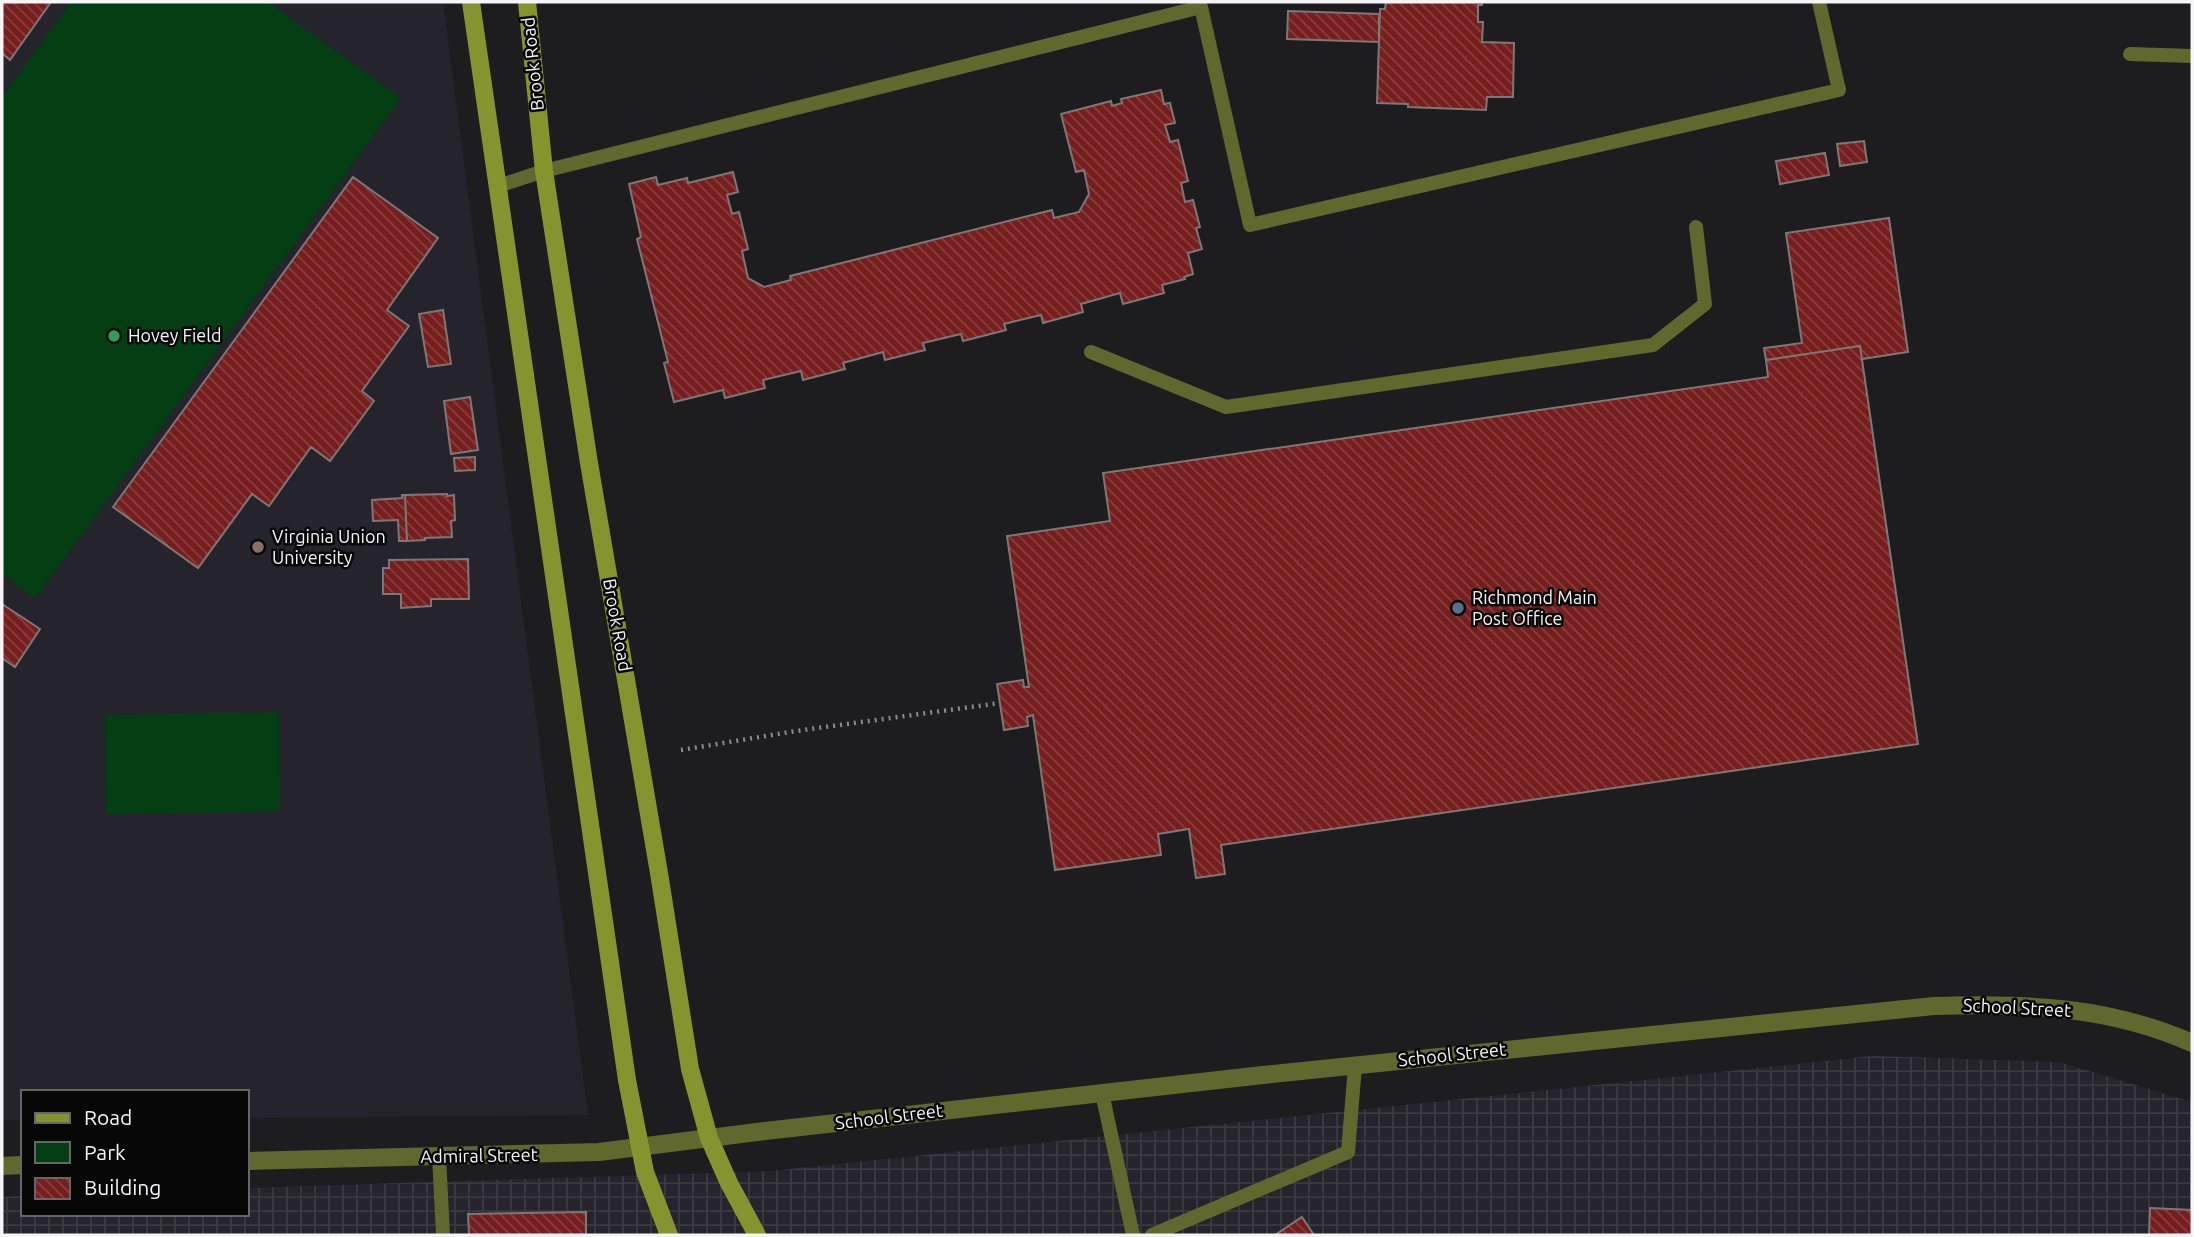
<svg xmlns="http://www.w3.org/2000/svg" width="2194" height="1237" font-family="Ubuntu,sans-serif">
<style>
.built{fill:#25232b}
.industrial{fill:url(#industrial-grid)}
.park{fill:#033f12}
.building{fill:url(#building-back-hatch);stroke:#7c7878;stroke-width:2}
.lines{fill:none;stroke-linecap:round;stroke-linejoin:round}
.path{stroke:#8c8c8e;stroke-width:4.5;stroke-dasharray:2 5;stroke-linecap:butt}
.service{stroke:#60682e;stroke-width:14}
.tertiary{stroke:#60682e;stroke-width:18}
.secondary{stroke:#87932f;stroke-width:18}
.leisure-dot{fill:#2e9e5b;stroke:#070708;stroke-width:2.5}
.education-dot{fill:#8d6e63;stroke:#070708;stroke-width:2.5}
.service-dot{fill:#5c6f8a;stroke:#070708;stroke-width:2.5}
.labels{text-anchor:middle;stroke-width:5;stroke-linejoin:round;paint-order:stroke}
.street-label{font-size:18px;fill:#f5f4f6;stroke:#070708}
.poi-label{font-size:18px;fill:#f5f4f6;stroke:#070708;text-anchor:start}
</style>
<defs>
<pattern id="industrial-grid" width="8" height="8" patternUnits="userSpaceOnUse" patternTransform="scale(1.75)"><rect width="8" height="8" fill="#25232b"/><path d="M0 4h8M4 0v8" fill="none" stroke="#3a3940"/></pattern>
<pattern id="building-back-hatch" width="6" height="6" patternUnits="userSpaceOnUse" patternTransform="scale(1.75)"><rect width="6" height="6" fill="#761e1d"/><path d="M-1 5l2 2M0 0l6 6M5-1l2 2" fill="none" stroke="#8a3f3e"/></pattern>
</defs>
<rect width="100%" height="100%" fill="#1d1d1f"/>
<!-- built -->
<path class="built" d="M2 2H443L588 1115 247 1118V1092H23V1120H2Z"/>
<!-- industrial -->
<path class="industrial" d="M1873 1056 2059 1062 2192 1102V1235H2V1197L23 1196V1214H247V1188L771 1171Z"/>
<!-- park -->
<path class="park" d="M71 2H268L401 98 35 599 2 574V97Z
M279 712 280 811 106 814 105 715Z"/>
<!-- building -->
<path class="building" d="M2 2H51L10 60 2 53Z
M1386 2H1482V5H1478V22H1483L1482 42 1514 43 1513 97H1487L1486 110 1408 107V104L1377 103 1380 9H1385Z
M1288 11 1379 14V42L1287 39Z
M1161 90 1164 104 1170 103 1175 123 1165 125 1170 142 1178 140 1188 181 1181 183 1185 202 1193 200 1200 227 1196 228 1202 249 1188 253 1193 274 1184 277 1185 279 1162 285 1164 293 1123 304 1120 293 1081 304 1083 312 1043 323 1041 315 1004 324 1006 330 963 341 961 334 923 343 925 350 885 360 883 352 843 363 845 369 803 380 801 371 763 380 765 388 725 398 723 390 674 402 664 363 668 362 637 239 641 237 629 184 656 177 658 185 687 178 688 183 733 172 738 192 727 195 732 214 739 212 748 249 742 251 748 278 764 287 791 280 790 276 1052 210 1054 218 1079 212 1089 194 1084 170 1076 172 1061 114 1111 101 1112 106 1122 103 1121 99Z
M1864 141 1867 162 1840 166 1837 144Z
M1825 153 1829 175 1780 184 1776 161Z
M353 177 438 238 387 310 409 326 362 391 374 401 330 461 311 447 269 506 252 494 198 568 113 507Z
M1889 218 1908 352 1862 359 1860 346 1766 360 1764 348 1802 343 1786 233Z
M443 310 451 364 428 367 419 314Z
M1860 346 1918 744 1221 845 1225 874 1196 878 1189 829 1158 834 1161 855 1055 870 1033 715 1027 717 1028 726 1004 730 997 684 1023 680 1024 687H1029L1007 536 1110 521 1103 473 1768 377 1766 360Z
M470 397 478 450 451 454 444 401Z
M475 457V470L455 471 454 458Z
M447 494V496L454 495 455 520 451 521 452 537 425 538V540L407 541 405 495Z
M402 495H405L407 541H399L398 520 373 521 372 500 402 498Z
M468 559 469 599H431V606L401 608V594H383V568H389V560Z
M2 604 40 629 15 667 2 658Z
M2150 1208 2192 1210V1235H2149Z
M586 1212V1235H469L468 1214Z
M1302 1217 1314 1235H1275Z"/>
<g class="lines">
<!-- path -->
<path class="path" d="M681 750 796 731 1000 703"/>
<!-- service -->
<path class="service" d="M2130 54 2192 56
M498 186 544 171 1201 7 1250 225 1839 90 1819 2
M1091 352 1226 407 1653 345 1705 304 1696 227
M1102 1093 1133 1235
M439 1156 443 1235
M1152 1235 1348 1152 1355 1066"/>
<!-- tertiary -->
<path class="tertiary" d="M247 1161 599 1152 765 1131 1263 1075 1934 1006C2023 1003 2109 1006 2192 1043
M2 1166 23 1165"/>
<!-- secondary -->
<path class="secondary" d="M471 2 627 1080 645 1172 669 1235
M527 2 544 171 589 463 659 873 690 1069 709 1138 729 1183 757 1235"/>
</g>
<!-- markers -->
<circle class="leisure-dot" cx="114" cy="336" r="7"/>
<circle class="education-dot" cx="258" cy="547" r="7"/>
<circle class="service-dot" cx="1458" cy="608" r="7"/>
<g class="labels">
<!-- street labels -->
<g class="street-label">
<text transform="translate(533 64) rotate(-96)" y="6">Brook Road</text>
<text transform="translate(617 625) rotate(80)" y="6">Brook Road</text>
<text transform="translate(2017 1008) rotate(3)" y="6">School Street</text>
<text transform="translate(1452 1055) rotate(-6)" y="6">School Street</text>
<text transform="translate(889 1117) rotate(-7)" y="6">School Street</text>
<text transform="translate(479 1156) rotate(-1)" y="6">Admiral Street</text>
</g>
<!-- poi labels -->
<g class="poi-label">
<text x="128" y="342">Hovey Field</text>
<text x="272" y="543">Virginia Union<tspan x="272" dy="21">University</tspan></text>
<text x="1472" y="604">Richmond Main<tspan x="1472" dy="21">Post Office</tspan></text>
</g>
</g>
<!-- border -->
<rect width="2194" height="1237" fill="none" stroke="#f5f4f6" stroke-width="7"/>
<!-- legend -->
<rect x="21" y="1090" width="228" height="126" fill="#070708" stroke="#666667" stroke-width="2"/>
<rect x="35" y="1113" width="35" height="10" fill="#87932f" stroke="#666667" stroke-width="2"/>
<text x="84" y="1125" font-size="21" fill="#f5f4f6">Road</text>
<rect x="35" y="1142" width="35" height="21" fill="#033f12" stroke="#666667" stroke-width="2"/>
<text x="84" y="1160" font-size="21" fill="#f5f4f6">Park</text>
<rect x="35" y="1178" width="35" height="21" fill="url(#building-back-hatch)" stroke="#666667" stroke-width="2"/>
<text x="84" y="1195" font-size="21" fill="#f5f4f6">Building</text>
</svg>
